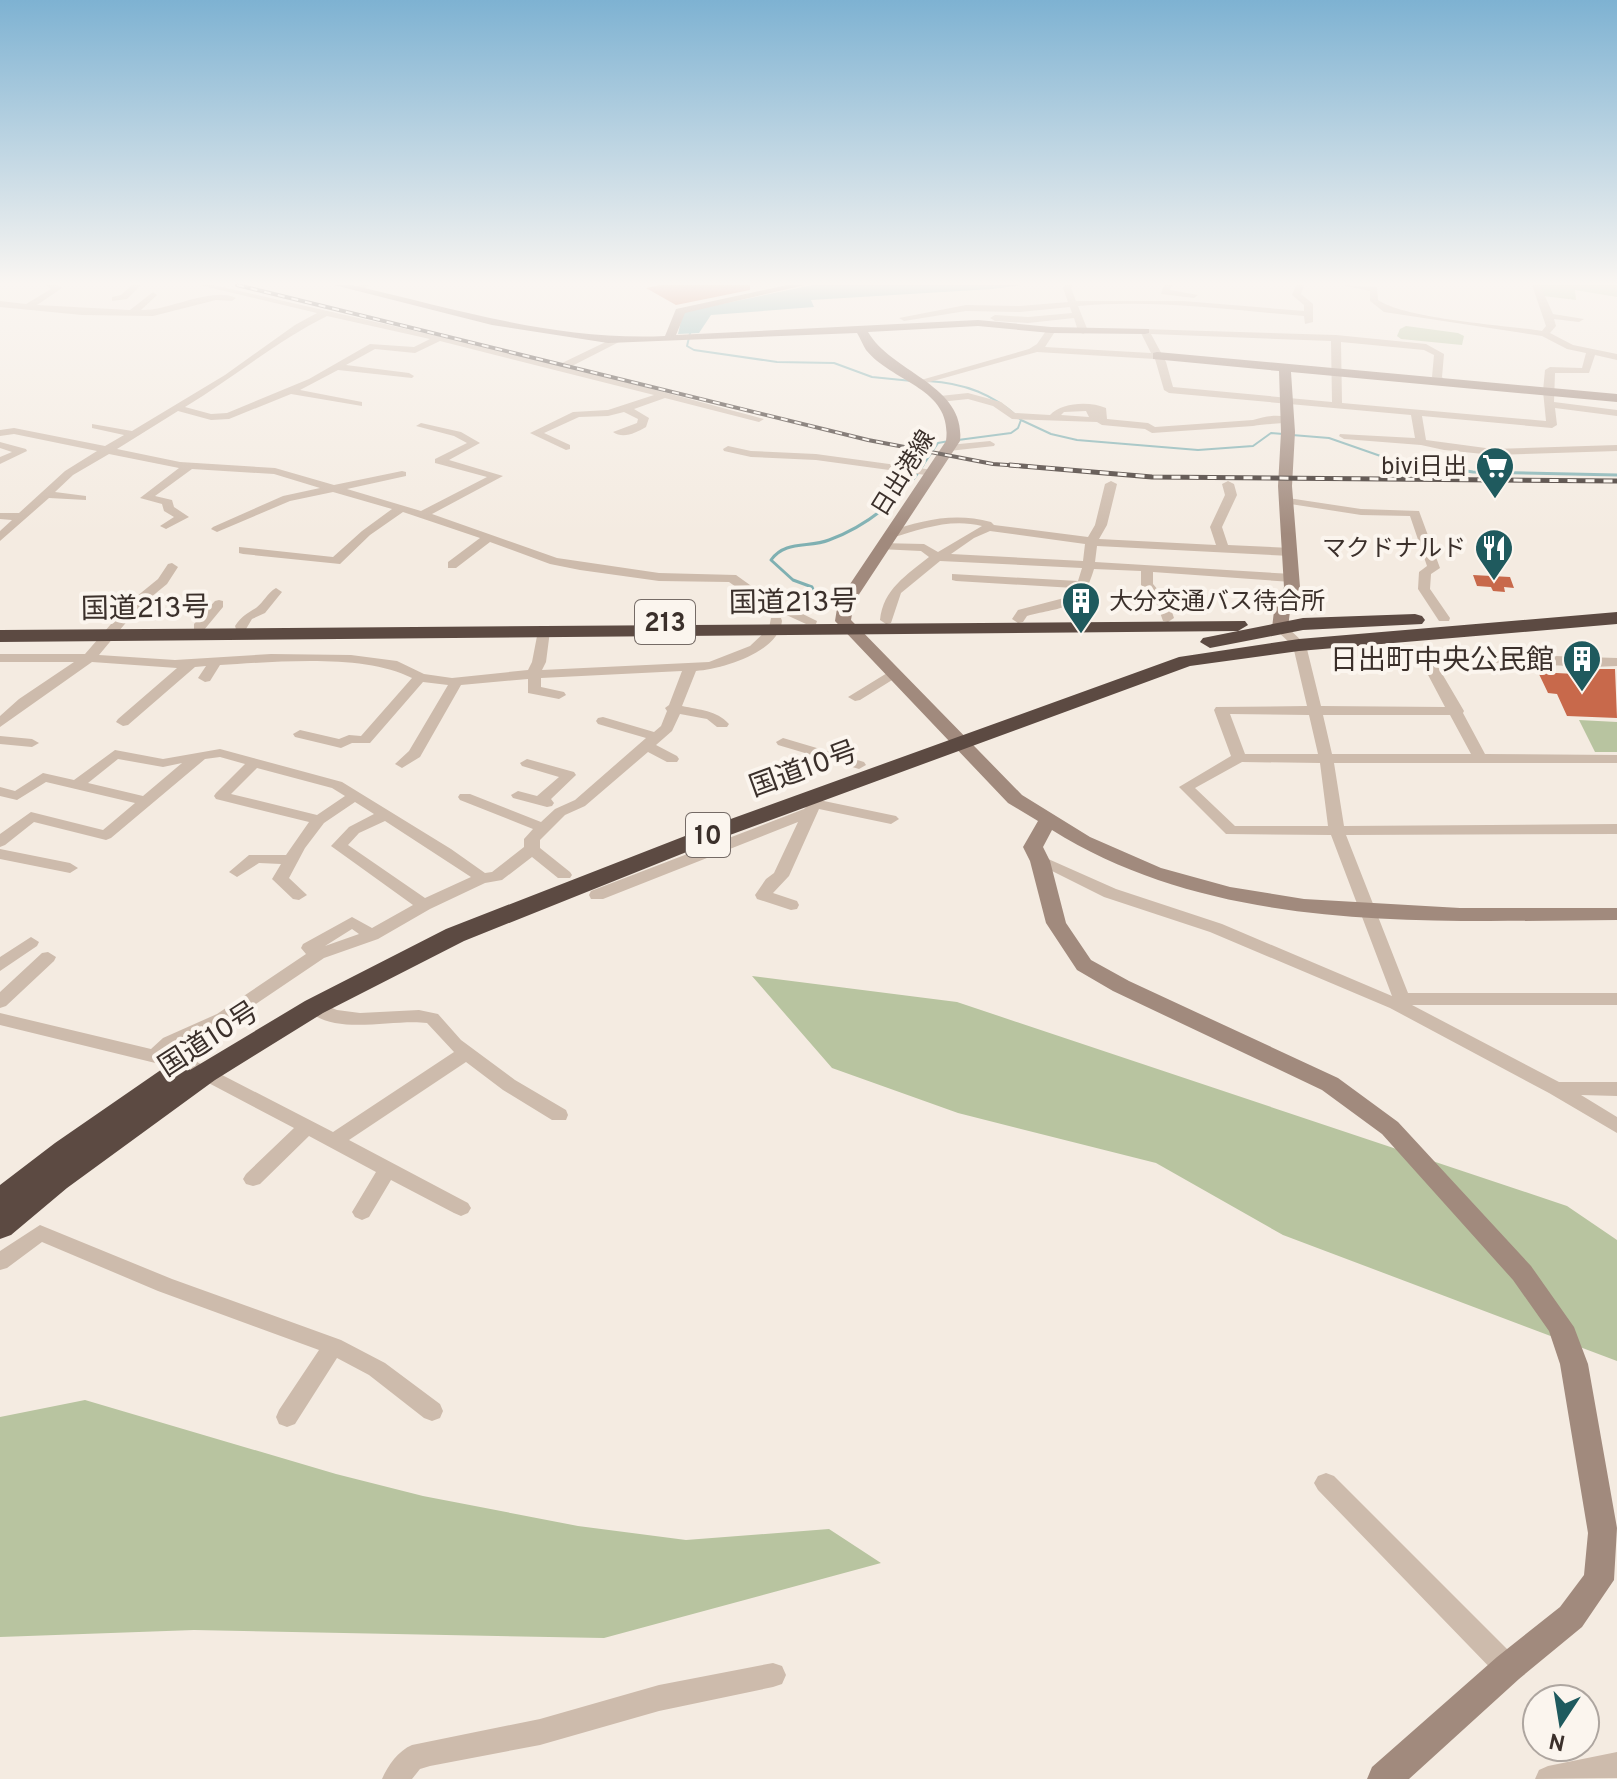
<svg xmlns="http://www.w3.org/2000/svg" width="1617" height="1779" font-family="Overpass,'Noto Sans JP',sans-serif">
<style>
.green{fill:#b8c4a0}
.water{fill:#7fb0b2}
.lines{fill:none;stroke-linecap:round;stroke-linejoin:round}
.stream-far1{stroke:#7fb0b2;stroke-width:2}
.stream{stroke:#7fb0b2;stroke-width:3}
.building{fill:#c8694b}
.street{fill:#cdbbac;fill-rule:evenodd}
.secondary{fill:#a18a7d;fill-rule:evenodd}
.highway{fill:#5c4a42;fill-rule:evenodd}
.rail-far1-casing{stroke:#3b302b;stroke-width:4}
.rail-casing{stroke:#3b302b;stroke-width:5}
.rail-far1{stroke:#fbf5ee;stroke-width:2;stroke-dasharray:7;stroke-linecap:butt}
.rail{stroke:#fbf5ee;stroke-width:3;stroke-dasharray:9;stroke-linecap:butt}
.labels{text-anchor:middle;stroke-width:8;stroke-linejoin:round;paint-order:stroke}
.far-poi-label{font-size:24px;fill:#3b302b;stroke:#fbf5ee;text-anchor:end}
.far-street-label{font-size:24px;fill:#3b302b;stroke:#fbf5ee}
.shield{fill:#fbf5ee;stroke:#756b66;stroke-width:2}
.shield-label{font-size:26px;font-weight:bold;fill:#3b302b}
.street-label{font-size:28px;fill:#3b302b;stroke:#fbf5ee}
.poi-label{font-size:28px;fill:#3b302b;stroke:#fbf5ee;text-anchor:end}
</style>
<rect width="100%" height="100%" fill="#f4ebe1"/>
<!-- green -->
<path class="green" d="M1538 285H1617V297L1575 290 1576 300 1543 296Z
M1406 326 1458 333 1464 336 1462 345 1401 339 1397 336 1400 329Z
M1579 720 1617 722V752H1595Z
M752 976 957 1002 1567 1206 1617 1240V1361L1283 1235 1156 1163 958 1113 832 1068Z
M85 1400 336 1474 423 1496 578 1526 686 1540 829 1529 881 1563 604 1638 194 1630 0 1637V1417Z"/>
<!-- water -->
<path class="water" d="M813 285H1022L992 289 811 300 814 307 711 315 699 333 678 334 683 312Z"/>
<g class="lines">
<!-- stream-far1 -->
<path class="stream-far1" d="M691 329 687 346 694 350 777 362 834 363 872 377 912 381
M928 381C964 383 994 394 1021 420L1018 428 1011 433 958 440
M1021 420 1051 434 1077 440 1198 450 1253 446 1271 433 1283 434
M1292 435 1329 438 1392 460 1442 467
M922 467 938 443 949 441"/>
<!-- stream -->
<path class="stream" d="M1428 465 1473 472 1617 475
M822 609 812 587 793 580 771 560C785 540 809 548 829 540 865 527 903 498 923 465"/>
</g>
<!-- building -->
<path class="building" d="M660 285H750V290L676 305 646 288Z
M1473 575 1510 577 1514 588 1504 587 1505 592 1493 591 1491 587 1477 586Z
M1573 669H1615L1617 718 1567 716 1557 694 1548 693 1538 672 1575 674Z"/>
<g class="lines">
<!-- street -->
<path class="street" d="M45 285H57L62 288 37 305 130 310 153 292 157 295 141 310C169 311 212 286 236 298L232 301 216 300 153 316 82 315 0 307V301L26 304 51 289Z
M132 285H141L127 299 112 301V297L121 295Z
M199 285H213L560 364 616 337 621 340 619 342 570 367 764 419 759 422 665 398 634 409 649 418 646 427C636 433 623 439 613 432L637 423 638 419 624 412 608 416 579 417 544 433 570 445V449L566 450 530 433 573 412 608 410 654 395 440 341 415 353 375 349 346 365 409 373 414 376 412 378 338 370 300 390 362 402V406L291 394 229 419 211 420 178 411 117 449 180 462 275 468 334 485 402 471 406 472V476L347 489 421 511 487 477 435 463V459L467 443 454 436 416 426 421 423 461 432 480 443 449 460 503 476 432 514 557 558 659 573 736 575 764 595 817 621 816 624H806L756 601 729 582 659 581 580 570 550 564 490 542 456 568H448V562L480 538 403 512 370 535 340 564 243 554 239 553V547L333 557 362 531 392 509 333 492 290 501 217 532 211 529 213 527 283 496 320 488 274 474 192 469 155 496 172 500 174 507 189 517 166 529 160 526 174 517 164 511 162 504 140 498 179 468 109 454 73 475 55 492 86 496V500L49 498 0 541V531L12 520 0 519V513H19L65 471 97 451 14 434 0 436V430L14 428 105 446 124 435 92 428V424L132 431 225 375 295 325 317 313ZM327 316 430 339 414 347 370 344 309 379 227 413 211 414 185 407C233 378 277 341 327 316Z
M360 285H370L361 291H355V287Z
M1065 285H1073L1071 288 1076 301H1183L1304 311V305L1292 295 1296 285H1304L1301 294 1313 304V322L1305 324 1304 316C1230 310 1152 299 1078 306L1088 331 1083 334 1078 331 1074 318 1028 323 995 321 990 318 995 315 1028 317 1072 313 1070 307 1020 312 966 311 904 321 899 318 966 305 1020 306 1068 302 1063 288Z
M1164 285H1172L1170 290 1198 295 1194 298 1161 294Z
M1342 285 1377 287 1378 300C1406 319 1503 325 1542 331L1546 326 1532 285H1540L1553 314 1584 319 1579 322 1554 319 1556 326 1550 333 1573 345 1617 354V360L1595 355 1589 373H1555L1554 402 1617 410V416L1555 408 1557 425 1552 428 1422 416 1426 440 1493 449 1617 445V451L1493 455 1444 450 1421 445 1344 439 1339 436 1340 434 1415 438 1411 415 1169 393 1164 390 1155 359 1037 352 919 385 914 382 1029 349 1037 344 1048 328 1051 327 1056 330 1045 347 1151 353 1140 331 1142 329 1336 335 1426 344 1444 354 1442 377 1445 381 1440 384 1432 377 1434 355 1424 350 1341 342 1342 403 1546 421 1543 391 1545 370 1550 367 1582 368 1586 353 1567 349 1542 336 1384 312 1370 301V291ZM1151 334 1331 341 1332 402 1173 387 1166 362Z
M968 393 1001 402 1015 413 1050 415C1062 402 1090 401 1106 408L1107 419 1148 423 1155 427 1253 420C1266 416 1282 413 1293 420 1285 425 1265 423 1253 426L1152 433 1145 429 1102 425 1097 422 1012 419 993 406 968 399 940 402 935 399 940 396ZM1086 411 1089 417 1061 415 1064 412Z
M990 441 995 444 994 446 949 451 944 448 949 445Z
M0 442 26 449 27 451 0 464V457L12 452 0 448Z
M728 446 751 451 816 454 933 470 938 473 933 476 816 460 751 457 724 451 723 449Z
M1111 481 1117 484 1107 525 1099 539 1216 545 1210 527 1225 495 1222 484 1228 481 1234 484 1237 495 1222 527 1228 545 1291 548 1297 552 1291 556 1097 546 1095 562 1292 574 1298 578 1292 582 1153 572V584L1169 603 1174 618 1168 622 1163 621 1157 604 1141 585V571L1094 569C1082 611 1064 606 1027 616L1023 622 1018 623 1012 619 1018 610 1068 597 1074 588 956 581 952 580V574L1078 581 1082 568 940 561 901 593 891 623 886 624 880 620C883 589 907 575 929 557L921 551 879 549V543L924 544 938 552 982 526C950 518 922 529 891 538L885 534 887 532C923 520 954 512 991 522L994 525 1088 537 1095 525 1105 484ZM990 531 1085 544 1083 561 951 554 974 538Z
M1288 498 1361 509 1419 511 1440 568 1431 574 1430 589 1450 618 1449 621H1439L1418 589 1419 572 1427 566 1410 516 1361 515 1284 503V499Z
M172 563 178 567 167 584 139 607 99 655 175 660 271 654 351 655 397 661 424 674 452 678 528 670 532 662 538 631 544 627 550 631 546 662 542 670 709 662 750 646 769 628 771 618H781L782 621C779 652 723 669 696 671L682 706C700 710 716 710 729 724L727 727H717L707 719 680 714 672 731 656 745 677 756 679 759 677 762H667L648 752 585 806 565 815 540 840V848L570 872 572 875 570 878H558L532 857 502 880 485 883 430 909 378 939 324 958 229 1022 175 1046 168 1054 195 1061 333 1132 454 1052 427 1023C393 1018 330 1038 305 1007L308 1003 314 1001 337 1010 360 1013 419 1010 438 1014 461 1040 515 1080 566 1110 568 1115 566 1120H552L503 1090 466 1062 349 1140 468 1203 471 1208 468 1213 461 1216 454 1213 391 1180 369 1217 362 1220 355 1217 352 1212 376 1172 309 1136 260 1184 253 1186 246 1184 243 1179 246 1174 294 1128 184 1070 0 1025V1013L151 1049 163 1038 217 1014 306 954 301 948 303 944 352 917 372 928 413 905 331 846 349 827 374 814 355 802 324 823 305 848 289 878 307 895 299 900 293 899 272 879 281 864 259 863 237 877 229 872 249 855H286L309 822 216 799 214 796 216 793 245 764 220 757 205 759 111 838 106 840 34 822 5 845 0 847V834L31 812 103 830 135 803 46 782 17 800 0 796V787L15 791 43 773 74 780 115 750 163 759 220 749 342 782 451 849 485 873 492 872 524 847V839L533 829 460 800 458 797 460 794H470L541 822 555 809 575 800 646 738 598 724 596 721 598 718 603 717 654 732 661 726 667 711 665 708 669 705 682 671 541 678V687L564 692 566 695 559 699 528 693V679L461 685 420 757 402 768 395 764 409 751 448 685 423 682 370 743H352L341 748 295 737 293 734 300 730 339 739 349 735 361 736 412 678C364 653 274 662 220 665L210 681 205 682 198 678 206 666 195 667 128 725 123 726 116 722 118 719 177 668 92 662 0 727V716L19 699 74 662H0V654H85L131 601 158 579 168 564ZM118 759 163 767 182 763 143 796 88 783ZM257 768 332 788 345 796 317 815 231 794ZM385 821 471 877 425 898 348 845 359 833ZM352 929 359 934 325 946Z
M276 588 282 592 265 613 252 619 246 629H236L235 626C242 616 246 614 256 608 264 602 267 593 276 588Z
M219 600 223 601V607L204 630H194V624L215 601Z
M1280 624 1285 625 1306 645 1321 706 1445 707 1418 656 1425 652 1617 658V666L1593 667 1434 660 1464 711 1463 713 1485 754 1617 755V763H1334L1344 826 1617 824V834L1346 835 1408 993H1617V1005H1412L1559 1082H1617V1096L1581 1095 1617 1117V1133L1549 1093 1390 1008 1210 932 1104 897 1032 861 1034 858H1046L1116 889 1222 924 1392 996 1331 835 1226 834 1179 787 1231 756 1214 710 1216 707 1307 706 1293 646 1274 628ZM1230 714 1309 715 1318 754H1245ZM1323 715H1450L1471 754H1332ZM1242 762 1320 763 1328 826H1235L1195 788Z
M892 670 899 674 897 677 860 700 855 701 848 697Z
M0 736 32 739 39 743 32 747 0 744Z
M783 738 864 762 866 765 859 769 778 745 776 742Z
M527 759 574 772 576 775 551 799 554 803 552 806 547 807 513 798 511 795 518 791 537 796 559 777 522 766 520 763Z
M805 795 819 800 896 816 899 819 891 824 819 809 789 876 773 893 797 901 799 905 797 909 791 910 757 899 755 895 766 879 774 873 798 822 603 899H591L589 895 591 891 804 809 807 806 798 799Z
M0 849 70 863 78 868 70 873 0 859Z
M31 937 39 942 37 946 0 971V957Z
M48 952 56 957 54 961 6 1006 0 1008V992L42 953Z
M40 1225 172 1279 341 1340 385 1363 440 1404 443 1411 440 1418 432 1421 424 1418 369 1375 337 1358 295 1424 287 1427 279 1424 276 1417 279 1410 319 1350 158 1291 42 1242 7 1268 0 1270V1251Z
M1326 1473 1334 1476 1517 1659 1521 1668 1517 1677 1508 1680 1499 1677 1318 1490 1314 1483 1318 1476Z
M773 1663 782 1666 786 1675 782 1684 773 1687 659 1711 540 1745 430 1766 420 1769 412 1779H382C388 1765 398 1751 412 1745L540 1719 659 1685Z
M1617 1752V1778L1535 1779 1539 1770 1548 1766Z"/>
<!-- secondary -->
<path class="secondary" d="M334 285H352C455 309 557 341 665 336L676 309 787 285H805L685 313 676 335 978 320 1051 327 1149 329V333L1145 334 1051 333 978 326 868 332C892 373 966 385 960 441L854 602 851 620 1022 795 1090 837 1161 868 1230 887 1304 899 1460 908H1617V920C1429 921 1218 934 1052 830L1043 847 1050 861 1066 923 1091 960 1129 981 1338 1078 1398 1122 1531 1266 1574 1327 1588 1364 1617 1528 1614 1580 1582 1627 1519 1679 1409 1779H1367L1372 1767 1497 1657 1560 1607 1584 1575 1588 1533 1560 1364 1549 1331 1513 1280 1382 1134 1322 1090 1113 991 1077 970 1046 923 1030 861 1023 847 1038 821 1008 803 835 621 838 602 946 441C953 388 893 383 866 350 863 345 860 338 857 333L608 343 492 325Z
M1157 352 1617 394V402L1291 372 1295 432 1292 486 1300 587 1290 611 1288 628 1280 633 1272 628 1274 611 1284 587 1278 486 1281 432 1279 371 1153 359V353Z"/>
<!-- highway -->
<path class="highway" d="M1617 612V624L1299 651 1190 666 719 839 464 941 323 1013 215 1080 67 1188 11 1235 0 1239V1185L55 1143 168 1065 178 1062 188 1065 190 1070 305 1001 446 929 703 829 1179 657 1299 639Z
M1415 614 1422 616 1425 620 1422 624 1303 630 1210 648 1200 642 1203 638 1238 631 0 642V630L1245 621 1248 625 1238 631 1303 618Z"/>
<defs>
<path id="rail-far1" d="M237 285 868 440 993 464 1034 467"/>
<path id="rail" d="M1010 465 1152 477 1617 481"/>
</defs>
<!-- rail-far1 casing -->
<use href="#rail-far1" class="rail-far1-casing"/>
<!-- rail casing -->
<use href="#rail" class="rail-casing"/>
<!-- rail-far1 -->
<use href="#rail-far1" class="rail-far1"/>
<!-- rail -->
<use href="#rail" class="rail"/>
</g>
<!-- sky -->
<linearGradient id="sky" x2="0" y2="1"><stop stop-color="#7eb2d2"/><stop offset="0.53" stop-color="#faf6f2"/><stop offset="1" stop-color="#faf6f2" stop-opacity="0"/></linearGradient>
<rect width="1617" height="534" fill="url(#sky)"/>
<!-- icons -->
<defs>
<symbol id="supermarket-pin" viewBox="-11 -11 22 30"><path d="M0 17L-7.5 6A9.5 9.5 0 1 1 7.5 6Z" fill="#1f5a5e" stroke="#fbf5ee"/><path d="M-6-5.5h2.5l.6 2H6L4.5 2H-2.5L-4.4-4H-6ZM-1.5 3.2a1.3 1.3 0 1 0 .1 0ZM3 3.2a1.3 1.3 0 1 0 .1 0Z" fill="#fff"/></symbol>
<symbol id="restaurant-pin" viewBox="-11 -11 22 30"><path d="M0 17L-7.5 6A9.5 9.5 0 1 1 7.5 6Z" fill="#1f5a5e" stroke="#fbf5ee"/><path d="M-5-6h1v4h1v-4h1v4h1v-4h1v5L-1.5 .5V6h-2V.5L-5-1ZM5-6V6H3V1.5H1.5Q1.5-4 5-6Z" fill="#fff"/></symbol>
<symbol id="building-pin" viewBox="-11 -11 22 30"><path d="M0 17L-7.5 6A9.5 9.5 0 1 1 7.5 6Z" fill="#1f5a5e" stroke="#fbf5ee"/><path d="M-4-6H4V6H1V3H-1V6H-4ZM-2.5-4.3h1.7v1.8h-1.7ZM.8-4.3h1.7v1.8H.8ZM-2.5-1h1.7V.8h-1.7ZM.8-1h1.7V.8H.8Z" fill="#fff"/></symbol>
</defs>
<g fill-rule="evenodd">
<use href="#supermarket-pin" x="1473" y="444" width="44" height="60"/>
<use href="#restaurant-pin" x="1472" y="526" width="44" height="60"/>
<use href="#building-pin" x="1059" y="579" width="44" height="60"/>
<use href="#building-pin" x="1560" y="637" width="44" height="60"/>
</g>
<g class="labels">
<!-- far-poi labels -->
<g class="far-poi-label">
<text x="1467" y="474">bivi日出</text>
<text x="1466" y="556">マクドナルド</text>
<text x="1109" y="609" text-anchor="start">大分交通バス待合所</text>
</g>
<!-- far-street labels -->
<g class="far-street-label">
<text transform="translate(903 473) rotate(-58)" y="8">日出港線</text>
</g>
<!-- shield labels -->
<g class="shield">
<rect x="635" y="600" width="60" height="44" rx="6"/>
<rect x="686" y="813" width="44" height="44" rx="6"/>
</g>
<g class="shield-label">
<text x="665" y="631">213</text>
<text x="708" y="844">10</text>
</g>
<!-- street labels -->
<g class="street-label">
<text transform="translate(793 601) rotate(-1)" y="10">国道213号</text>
<text transform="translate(145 607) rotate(-1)" y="10">国道213号</text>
<text transform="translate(803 768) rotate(-20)" y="10">国道10号</text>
<text transform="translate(208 1038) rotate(-33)" y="10">国道10号</text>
</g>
<!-- poi labels -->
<g class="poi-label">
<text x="1554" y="669">日出町中央公民館</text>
</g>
</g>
<!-- north arrow -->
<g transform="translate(1561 1723) rotate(192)"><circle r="38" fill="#fbf5ee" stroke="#aea6a0" stroke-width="2"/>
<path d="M0-6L14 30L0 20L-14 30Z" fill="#1f5a5e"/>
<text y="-12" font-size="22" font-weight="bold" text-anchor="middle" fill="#3b302b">N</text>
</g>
</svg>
